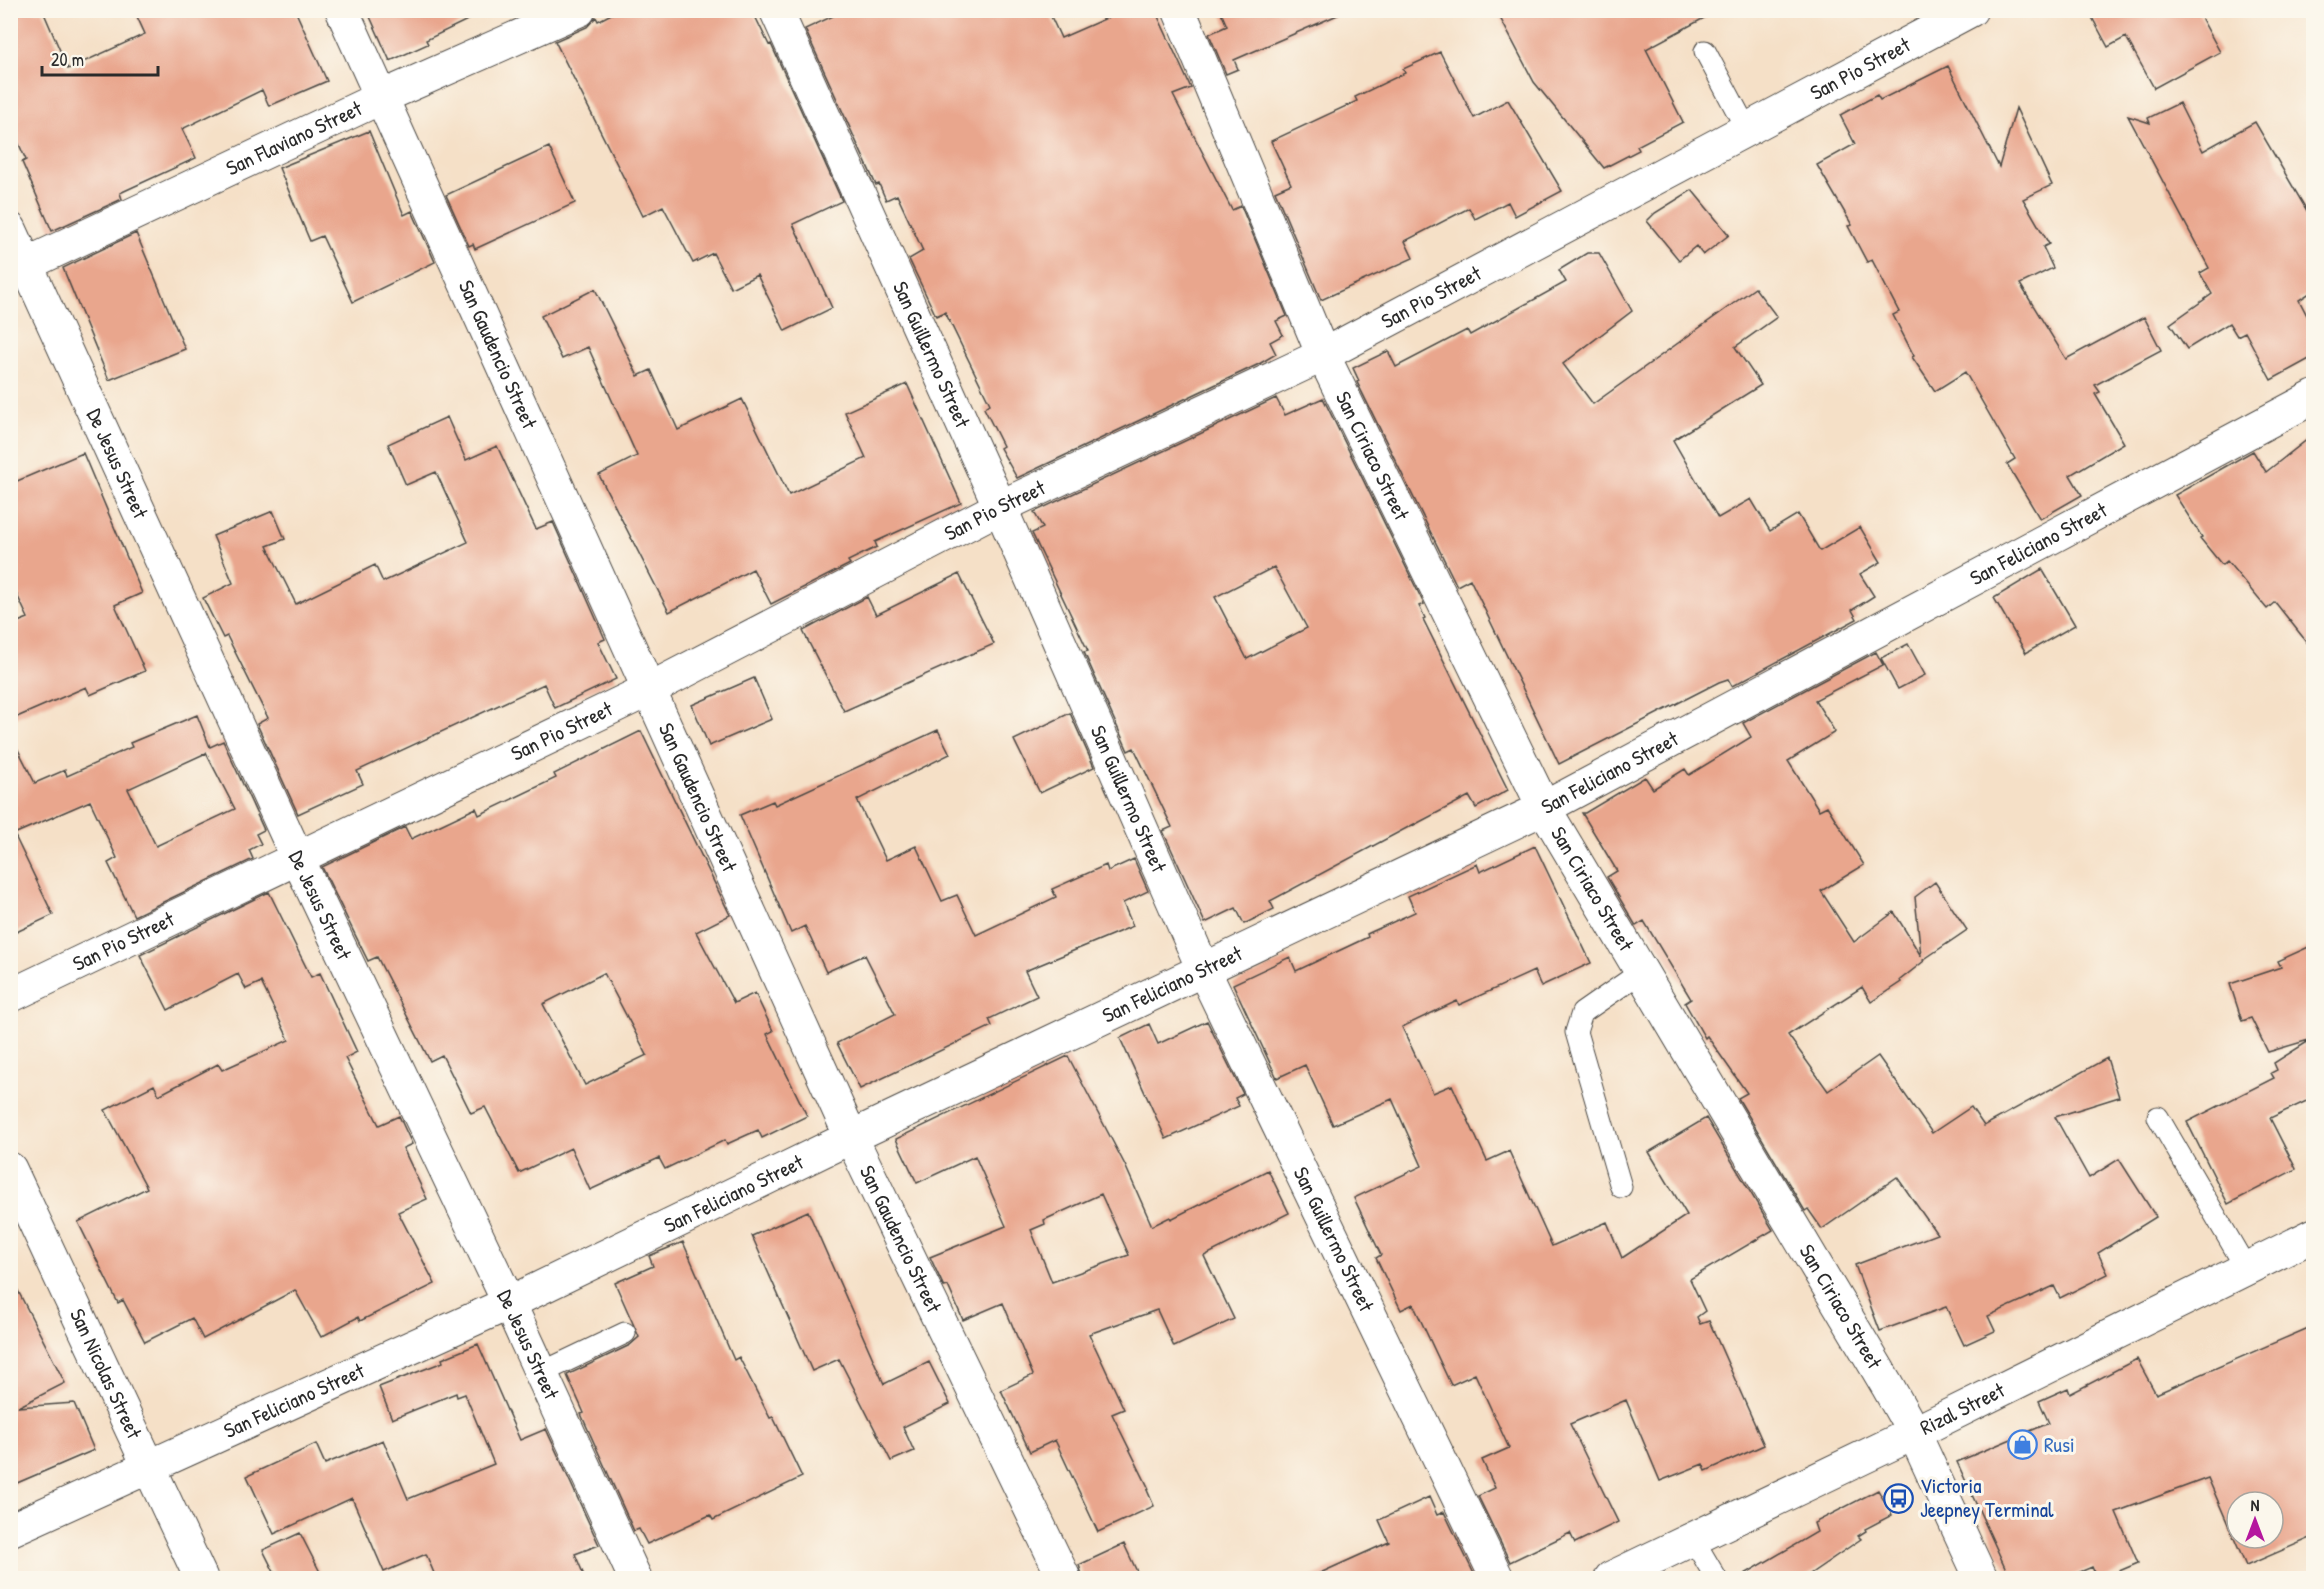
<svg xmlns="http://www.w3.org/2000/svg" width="2324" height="1589" font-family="'Patrick Hand',sans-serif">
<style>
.building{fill:#e9a68d;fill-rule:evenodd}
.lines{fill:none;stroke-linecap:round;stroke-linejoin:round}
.lane-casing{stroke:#494642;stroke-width:23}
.street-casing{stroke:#494642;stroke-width:35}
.primary-casing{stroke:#494642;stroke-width:35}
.lane{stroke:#fff;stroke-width:21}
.street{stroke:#fff;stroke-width:33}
.primary{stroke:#fff;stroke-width:33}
.labels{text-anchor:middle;stroke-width:6;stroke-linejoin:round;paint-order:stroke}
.street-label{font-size:21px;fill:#2b2b2b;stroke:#fbf7ec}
.shop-label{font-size:21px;fill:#366cbe;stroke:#fbf7ec;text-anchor:start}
.transit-label{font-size:21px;fill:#164399;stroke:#fbf7ec;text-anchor:start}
</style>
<rect width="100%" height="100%" fill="#fbf7ec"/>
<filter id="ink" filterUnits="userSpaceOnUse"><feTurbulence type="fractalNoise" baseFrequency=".0167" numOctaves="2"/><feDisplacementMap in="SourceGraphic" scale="12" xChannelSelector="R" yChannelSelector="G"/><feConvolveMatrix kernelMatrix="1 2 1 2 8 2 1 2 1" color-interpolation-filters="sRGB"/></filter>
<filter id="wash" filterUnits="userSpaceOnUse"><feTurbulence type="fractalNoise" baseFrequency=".008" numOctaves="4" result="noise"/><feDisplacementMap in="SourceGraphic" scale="24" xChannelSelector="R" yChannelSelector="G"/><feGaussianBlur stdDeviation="1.35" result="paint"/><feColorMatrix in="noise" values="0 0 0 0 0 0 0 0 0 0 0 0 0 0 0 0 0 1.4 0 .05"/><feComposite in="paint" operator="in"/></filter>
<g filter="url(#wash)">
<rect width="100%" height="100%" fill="#f5e0c7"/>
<g id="blocks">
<!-- building -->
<path class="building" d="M134 10H295L327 81 269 106 262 90 182 129 196 158 120 193 122 199 52 231 22 162 26 160 10 124V11H43L68 69 145 34Z
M367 10H488L426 40 428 44 390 61Z
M619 10H752L769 45 771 44 842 201 793 224 832 308 785 331 757 275 731 288 713 253 693 263 663 206 643 216 555 41 587 27 596 17 598 21Z
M846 10H1048L1061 38 1125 10H1155L1191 88 1173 95 1232 210 1241 206 1287 316 1276 321 1283 335 1270 342 1276 354 1259 364 1017 478 1000 448 1003 446 984 408 990 404 945 312 936 316 909 259 923 251 897 195 886 200 879 184 876 185 805 29Z
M1220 10H1349L1234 60 1238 69 1226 74 1209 34 1227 26Z
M1496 10H1719L1646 49 1683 122 1637 146 1639 150 1604 168 1534 82Z
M2088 10H2197L2220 52 2154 88 2126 37 2108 47Z
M1440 52 1474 118 1508 100 1562 191 1515 216 1508 202 1475 219 1469 208 1405 241 1413 258 1321 300 1275 191 1291 184 1271 141 1357 101 1355 97 1405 73 1403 69Z
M1948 66 1999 167 2016 108 2052 185 2023 199 2049 244 2043 247 2053 268 2020 284 2066 359 2144 317 2161 350 2095 385 2100 392 2095 394 2124 443 2070 475 2082 495 2040 519 2007 464 2015 459 1965 372 1935 391 1912 357 1914 356 1893 315 1899 312 1872 260 1867 262 1848 226 1852 225 1817 165 1855 144 1840 115 1877 95 1880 100Z
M2179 103 2203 151 2255 122 2313 221V291L2299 300 2313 327V357L2271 380 2245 332 2237 336 2229 323 2187 349 2170 324 2212 294 2200 273 2209 268 2128 116 2150 123 2148 118Z
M369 131 404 215 412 211 435 262 353 302 322 236 310 241 279 168Z
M549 147 575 203 475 249 473 244 469 246 446 195Z
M1692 190 1729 235 1703 255 1696 246 1679 260 1647 221 1655 213Z
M136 233 185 349 109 380 63 268Z
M1587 253H1599L1632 311 1563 364 1593 404 1755 288 1777 317 1735 347 1761 385 1673 440 1718 518 1751 499 1770 531 1798 514 1820 551 1860 527 1881 562 1860 574 1874 596 1852 610 1857 619 1732 686 1728 679 1719 682 1559 764 1470 579 1457 586 1357 382 1359 381 1353 368 1388 351 1396 367 1467 330 1470 335 1566 282 1559 270Z
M595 289 638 376 651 370 678 430 742 399 789 495 866 458 845 412 907 384 961 503 875 542 877 547 848 561 850 564 771 604 753 569 669 612 599 475 637 456 588 347 562 359 541 316Z
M1276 398 1285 415 1323 398 1424 604 1419 606 1425 618 1423 619 1508 790 1476 808 1469 796 1414 825V824L1270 901 1274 909 1244 924 1236 908 1205 923 1163 831 1172 827 1134 748 1128 751 1084 652 1088 651 1032 533 1043 528 1034 512ZM1274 567 1307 628 1247 659 1215 597Z
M447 417 466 460 497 446 536 529 553 522 605 639 598 642 616 679 555 708 544 684 357 771 363 784 298 814 257 724 268 718 227 636 223 638 203 598 233 583 213 536 273 511 285 539 267 546 296 604 375 565 383 582 468 542 436 472 406 485 388 444Z
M2313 435V650L2275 602 2267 609 2227 561 2222 565 2200 538 2202 537 2175 495 2253 451 2266 472Z
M83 453 142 593 115 605 145 671 90 695 86 687 10 720V625L28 618 10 580V484Z
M2042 569 2075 625 2026 653 1994 598Z
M959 574 994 644 844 711 803 631 867 597 876 615Z
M1908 644 1925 675 1898 689 1881 658Z
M1876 652 1883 665 1815 700 1835 732 1788 761 1819 810 1827 806 1864 865 1821 891 1854 942 1894 912 1921 956 1915 897 1935 882 1967 930 1923 960 1924 961 1900 980 1901 982 1871 1002 1862 987 1788 1035 1828 1091 1878 1056 1932 1133 1971 1107 1984 1126 2107 1058 2119 1097 2055 1117 2089 1178 2119 1159 2156 1217 2098 1253 2108 1274 2060 1298 2054 1286 1988 1316 1995 1331 1964 1345 1946 1307 1880 1331 1855 1265 1937 1234 1897 1177 1822 1229 1808 1209 1805 1211 1738 1098 1747 1093 1707 1036 1705 1038 1685 1003 1691 999 1644 921 1636 926 1607 877 1617 871 1582 813H1585L1645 777 1653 789 1685 769 1689 775 1751 737 1743 723Z
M754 678 772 719 709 746 692 705Z
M1070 713 1094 767 1040 793 1014 740Z
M197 715 210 747 223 741 264 830 256 834 261 844 249 850 253 859 134 916 108 863 117 858 90 801 14 834 53 915 10 935V734L35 783 65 770 67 776 132 747 130 743ZM206 753 235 809 156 846 128 789Z
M938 730 950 754 857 800 886 860 916 846 942 901 957 895 976 935 1056 897 1052 889 1106 865 1108 871 1134 859 1148 891 1123 903 1133 926 1025 971 1037 996 989 1019 992 1026 860 1089 837 1043 895 1014 865 955 826 972 805 926 791 933 740 815 773 801 775 805Z
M641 731 730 915 696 932 734 1003 755 993 773 1031 767 1034 807 1116 762 1138 758 1130 727 1144 725 1140 665 1169 659 1158 590 1190 571 1148 519 1173 485 1107 471 1113 442 1055 430 1061 377 957 368 961 322 867 405 827 411 839 476 808 479 815 556 778 554 774ZM604 973 647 1055 585 1085 543 1004Z
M1535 846 1591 963 1541 986 1534 971 1459 1005 1457 1001 1402 1027 1433 1093 1452 1085 1487 1161 1509 1151 1552 1246 1607 1222 1622 1258 1687 1215 1649 1152 1706 1118 1773 1230 1690 1279 1705 1311 1697 1317 1700 1324 1709 1321 1764 1445 1706 1471 1703 1464 1660 1481 1626 1400 1570 1424 1618 1522 1575 1543 1570 1533 1510 1562 1478 1496 1495 1488 1482 1460 1509 1448 1475 1374 1451 1385 1413 1304 1401 1310 1376 1258 1381 1255 1354 1198 1422 1166 1392 1099 1333 1125 1305 1065 1277 1078 1233 984 1290 957 1296 971 1368 937 1367 934 1415 912 1408 896 1477 864 1480 872Z
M269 892 311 977 320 973 357 1052 345 1058 379 1125 399 1116 412 1144 403 1148 427 1199 398 1212 435 1284 360 1321 358 1317 321 1337 295 1290 203 1339 192 1318 145 1342 123 1300 118 1303 78 1222 147 1188 105 1110 154 1085 159 1095 218 1064 222 1070 289 1040 261 982 246 989 238 974 168 1010 140 955Z
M2313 945V1098L2270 1118 2296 1169 2228 1204 2187 1122 2274 1078 2271 1073 2277 1070 2274 1063 2312 1039 2268 1052 2251 1018 2242 1021 2230 984 2281 967 2278 961Z
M1207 1021 1243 1094 1235 1098 1239 1106 1166 1139 1120 1038 1149 1024 1158 1044Z
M1068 1056 1125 1165 1152 1226 1170 1217 1171 1219 1268 1170 1289 1213 1204 1256 1234 1319 1174 1347 1157 1310 1089 1334 1124 1409 1112 1414 1149 1489 1147 1490 1154 1506 1098 1532 1055 1440 1030 1452 1001 1390 1033 1375 1003 1303 963 1320 948 1286 944 1287 930 1257 1006 1226 975 1156 917 1183 896 1139ZM1101 1194 1129 1255 1052 1282 1031 1230 1045 1224 1044 1220Z
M808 1211 884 1384 929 1362 950 1404 903 1427 914 1451 891 1461 839 1359 812 1371 752 1236Z
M683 1242 734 1360 739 1357 770 1418 773 1417 802 1477 713 1520 710 1515 647 1544 639 1529 634 1531 581 1414 584 1413 567 1375 630 1345 639 1337 615 1283 653 1266 649 1256Z
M10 1275 65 1383 18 1407 74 1403 94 1450 10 1486Z
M2313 1326V1537L2246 1566 2208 1478 2116 1512 2138 1563 2103 1578H2097L2092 1567 2066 1578H2010L1957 1462 2049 1423 2039 1401 2068 1388 2070 1394 2137 1359 2156 1394ZM2237 1502H2273V1538H2237Z
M478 1344 520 1440 546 1429 599 1545 575 1554 585 1578H436L426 1554 384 1572 352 1498 274 1534 247 1476 316 1444 325 1464 383 1440 408 1499 494 1464 465 1394 457 1397 456 1393 392 1419 379 1387 443 1362 442 1359Z
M1878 1490 1892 1515 1865 1529 1866 1531 1858 1536 1861 1539 1804 1578H1738L1817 1532 1814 1523Z
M1429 1497 1437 1515 1444 1512 1476 1578H1309L1389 1542 1379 1520Z
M300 1533 323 1578H277L263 1550Z
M1124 1544 1140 1578H1083L1079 1565Z"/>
</g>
</g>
<g filter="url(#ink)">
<use href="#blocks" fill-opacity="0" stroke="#494642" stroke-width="1.5"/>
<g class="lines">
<defs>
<path id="lane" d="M1705 51 1747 130
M2158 1117 2246 1268
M1621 1187 1576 1032 1582 1013 1641 972
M541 1373 625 1333
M1693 1539 1716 1578"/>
<g id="street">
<path id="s1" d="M342 10 851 1137 1064 1578"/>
<path id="s2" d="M776 10 1000 507 1204 971 1497 1578"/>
<path id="s3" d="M1179 10 1323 355 1544 808 1887 1385 1914 1433 1981 1578"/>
<path id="s4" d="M10 229 297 857 509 1303 635 1578"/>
<path id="s5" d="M10 272 382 97 579 10"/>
<path id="s6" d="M10 996 650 689 1000 507 1323 355 1971 10"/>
<path id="s7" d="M10 1169 201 1578"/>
<path id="s8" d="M10 1530 509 1303 851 1137 1544 808 2314 397"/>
</g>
<g id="primary">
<path id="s9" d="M1611 1578 1914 1433 2314 1235"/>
</g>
</defs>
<!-- lane casing -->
<use href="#lane" class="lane-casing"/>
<!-- street casing -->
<use href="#street" class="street-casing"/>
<!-- primary casing -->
<use href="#primary" class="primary-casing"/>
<!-- lane -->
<use href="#lane" class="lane"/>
<!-- street -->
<use href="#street" class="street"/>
<!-- primary -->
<use href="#primary" class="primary"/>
</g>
</g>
<!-- icons -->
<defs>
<symbol id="shop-ring" viewBox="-11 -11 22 22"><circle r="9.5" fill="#fbf7ec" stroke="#3f7fe0" stroke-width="1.5"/><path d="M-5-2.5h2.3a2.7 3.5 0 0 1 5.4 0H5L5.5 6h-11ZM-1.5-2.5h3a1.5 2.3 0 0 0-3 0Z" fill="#3f7fe0"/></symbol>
<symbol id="bus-ring" viewBox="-11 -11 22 22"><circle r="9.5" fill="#fbf7ec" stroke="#1a4fb4" stroke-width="1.5"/><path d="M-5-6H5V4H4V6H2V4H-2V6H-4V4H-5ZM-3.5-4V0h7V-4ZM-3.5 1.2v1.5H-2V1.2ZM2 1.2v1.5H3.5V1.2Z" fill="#1a4fb4"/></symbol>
</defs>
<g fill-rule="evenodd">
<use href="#shop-ring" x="2006" y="1428" width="33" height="33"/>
<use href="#bus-ring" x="1882" y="1482" width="33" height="33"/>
</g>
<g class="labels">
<!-- street labels -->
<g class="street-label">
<text dy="7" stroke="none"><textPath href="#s6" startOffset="2070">San Pio Street</textPath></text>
<text dy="7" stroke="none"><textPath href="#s5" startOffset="314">San Flaviano Street</textPath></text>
<text dy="7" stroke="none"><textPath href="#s6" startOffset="1584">San Pio Street</textPath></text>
<text dy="7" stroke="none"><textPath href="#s1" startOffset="378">San Gaudencio Street</textPath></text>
<text dy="7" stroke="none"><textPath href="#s2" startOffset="378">San Guillermo Street</textPath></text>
<text dy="7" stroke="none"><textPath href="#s3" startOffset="486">San Ciriaco Street</textPath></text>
<text dy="7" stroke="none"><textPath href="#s4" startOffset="258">De Jesus Street</textPath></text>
<text dy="7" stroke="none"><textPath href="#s6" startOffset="1098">San Pio Street</textPath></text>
<text dy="7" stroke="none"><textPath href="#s8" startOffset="2256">San Feliciano Street</textPath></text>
<text dy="7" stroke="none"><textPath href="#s6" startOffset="612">San Pio Street</textPath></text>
<text dy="7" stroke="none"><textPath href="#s8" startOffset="1770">San Feliciano Street</textPath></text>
<text dy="7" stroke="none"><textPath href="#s1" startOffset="864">San Gaudencio Street</textPath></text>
<text dy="7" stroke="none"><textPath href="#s2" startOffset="864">San Guillermo Street</textPath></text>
<text dy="7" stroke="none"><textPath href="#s3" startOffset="972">San Ciriaco Street</textPath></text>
<text dy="7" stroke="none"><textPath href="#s4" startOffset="744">De Jesus Street</textPath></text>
<text dy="7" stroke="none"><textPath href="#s6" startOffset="126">San Pio Street</textPath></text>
<text dy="7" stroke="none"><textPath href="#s8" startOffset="1284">San Feliciano Street</textPath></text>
<text dy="7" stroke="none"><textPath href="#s8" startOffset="798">San Feliciano Street</textPath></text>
<text dy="7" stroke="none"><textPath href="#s1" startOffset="1350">San Gaudencio Street</textPath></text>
<text dy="7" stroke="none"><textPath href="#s2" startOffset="1350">San Guillermo Street</textPath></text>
<text dy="7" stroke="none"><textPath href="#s3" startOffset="1458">San Ciriaco Street</textPath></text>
<text dy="7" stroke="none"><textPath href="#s4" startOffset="1230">De Jesus Street</textPath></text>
<text dy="7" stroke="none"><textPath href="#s7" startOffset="226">San Nicolas Street</textPath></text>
<text dy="7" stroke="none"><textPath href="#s8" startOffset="312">San Feliciano Street</textPath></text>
<text dy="7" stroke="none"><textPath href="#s9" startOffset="390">Rizal Street</textPath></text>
</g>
<!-- shop labels -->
<g class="shop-label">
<text x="2044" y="1452">Rusi</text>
</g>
<!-- transit labels -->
<g class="transit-label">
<text x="1920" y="1493">Victoria<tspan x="1920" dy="24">Jeepney Terminal</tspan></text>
</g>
</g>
<!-- margin -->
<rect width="2324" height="1589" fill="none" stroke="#fbf7ec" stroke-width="36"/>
<!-- north arrow -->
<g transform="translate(2255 1520)"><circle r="28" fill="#fbf7ec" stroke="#a8a59f" stroke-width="1.5"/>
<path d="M0-4.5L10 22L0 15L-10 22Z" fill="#b5179e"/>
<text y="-9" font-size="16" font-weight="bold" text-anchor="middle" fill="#2b2b2b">N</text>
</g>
<!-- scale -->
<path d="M42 66v9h116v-9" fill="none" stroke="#2b2b2b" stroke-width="3"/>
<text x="51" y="66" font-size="18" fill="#2b2b2b" stroke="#fbf7ec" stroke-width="4.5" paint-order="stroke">20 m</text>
</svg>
